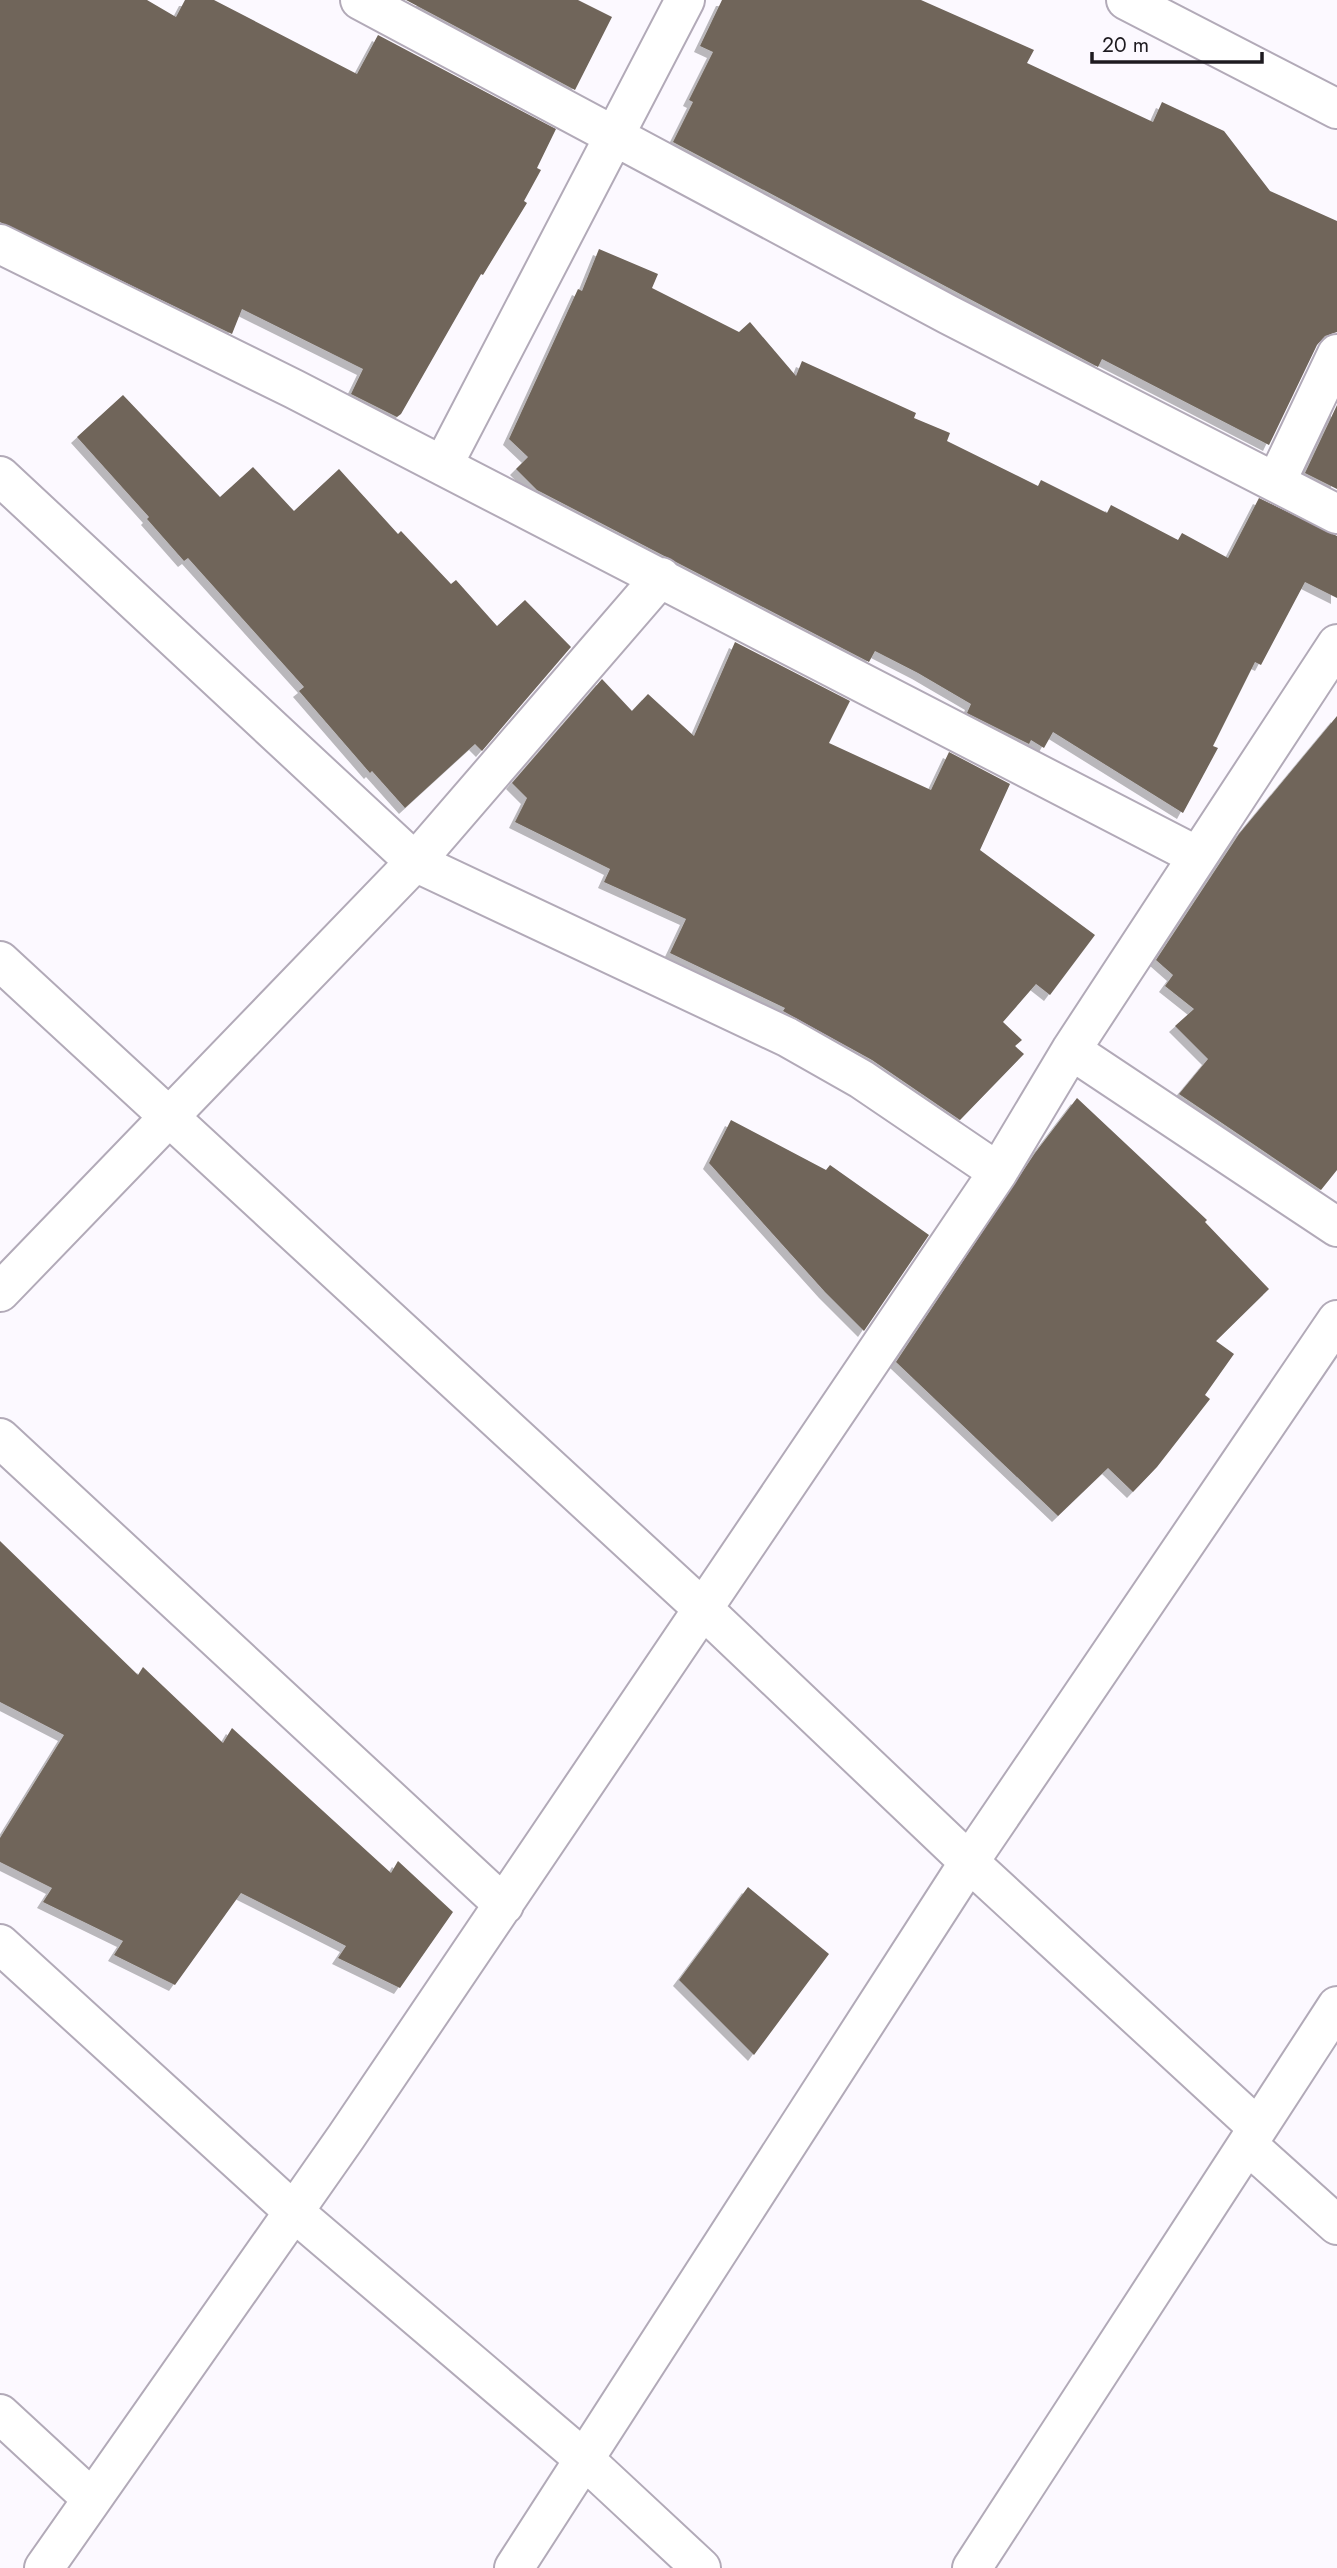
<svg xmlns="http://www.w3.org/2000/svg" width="1337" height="2568" font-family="Jost,sans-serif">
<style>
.building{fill:#6f655a;filter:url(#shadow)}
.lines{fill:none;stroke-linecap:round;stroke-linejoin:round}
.minor-casing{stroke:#b2aab8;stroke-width:42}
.minor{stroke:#fff;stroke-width:38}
</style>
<defs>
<filter id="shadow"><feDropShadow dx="-6" dy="6" stdDeviation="0" flood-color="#0004"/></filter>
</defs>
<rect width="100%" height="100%" fill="#fcf9ff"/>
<!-- building -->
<path class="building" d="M0 0H147L176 17 185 0H214L357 74 378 35 556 129 537 168 541 170 524 201 527 203 483 275 481 274 401 414 397 417 351 394 363 369 242 309 232 334 0 222Z
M406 0H578L612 17 575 90Z
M722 0H921L1034 50 1027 63 1153 122 1162 102 1224 131 1270 191 1337 221V332L1325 336 1317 345 1269 445 1102 359 1098 367 673 142 693 102 689 100 713 52 700 46Z
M599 249 658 274 652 288 739 332 750 322 796 376 802 361 916 413 914 418 950 433 947 441 1038 486 1041 480 1107 513 1111 505 1178 540 1182 533 1228 558 1259 498 1337 536V598L1305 582 1261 665 1255 662 1213 746 1218 748 1183 813 1053 732 1044 748 1031 740 1029 744 967 713 971 704 918 673 875 651 869 662 537 490 516 469 528 457 509 439 578 289 582 291Z
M123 395 220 497 253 467 294 511 339 469 398 534 401 531 451 584 456 580 497 626 525 600 571 647 482 751 475 744 405 808 372 771 370 773 299 691 304 687 188 558 184 561 147 519 149 517 77 437Z
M1337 405V489L1305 473Z
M735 642 850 701 829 743 931 790 949 752 1010 784 980 850 1095 935 1050 995 1036 984 1003 1022 1022 1040 1015 1046 1024 1054 960 1120 872 1060 783 1011 785 1008 670 953 686 919 604 882 610 869 515 822 527 798 512 783 602 679 632 711 648 694 694 736Z
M1337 716V1170L1321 1190 1179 1094 1208 1059 1175 1026 1194 1009 1165 986 1173 975 1156 960 1239 834Z
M1077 1098 1207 1220 1205 1222 1269 1289 1216 1341 1234 1354 1205 1395 1210 1399 1157 1467 1133 1492 1108 1468 1058 1516 896 1362 1035 1153Z
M731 1120 826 1170 830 1165 929 1235 864 1331 825 1292 709 1163Z
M0 1541 138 1675 143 1667 223 1743 232 1728 391 1873 398 1861 453 1912 400 1988 338 1958 346 1946 241 1893 175 1985 114 1955 123 1941 43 1902 52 1888 0 1862V1838L64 1735 0 1702Z
M748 1887 829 1954 754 2055 679 1980Z"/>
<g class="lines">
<defs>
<path id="minor" d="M360 0 949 315 1337 514
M1126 0 1337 109
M0 244 294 389 1197 856
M443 465 685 0
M0 476 415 862 787 1037 861 1079 998 1172
M1277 480 1337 354
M0 961 703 1609 969 1862 1257 2127
M1071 1050 1337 1227
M0 1292 415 862 661 577
M0 1438 504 1905
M0 1944 294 2212 585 2460 701 2568
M1248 2145 1337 2225
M0 2414 91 2498
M44 2568 346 2137 998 1172 1071 1050 1337 644
M514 2568 969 1862 1337 1320
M972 2568 1337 2006"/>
</defs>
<!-- minor casing -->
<use href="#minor" class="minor-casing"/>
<!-- minor -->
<use href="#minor" class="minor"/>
</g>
<!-- scale -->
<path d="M1092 52v10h170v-10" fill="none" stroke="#1e1b20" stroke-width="3.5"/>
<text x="1102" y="52" font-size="21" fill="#1e1b20" stroke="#fcf9ff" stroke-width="5" paint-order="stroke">20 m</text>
</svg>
